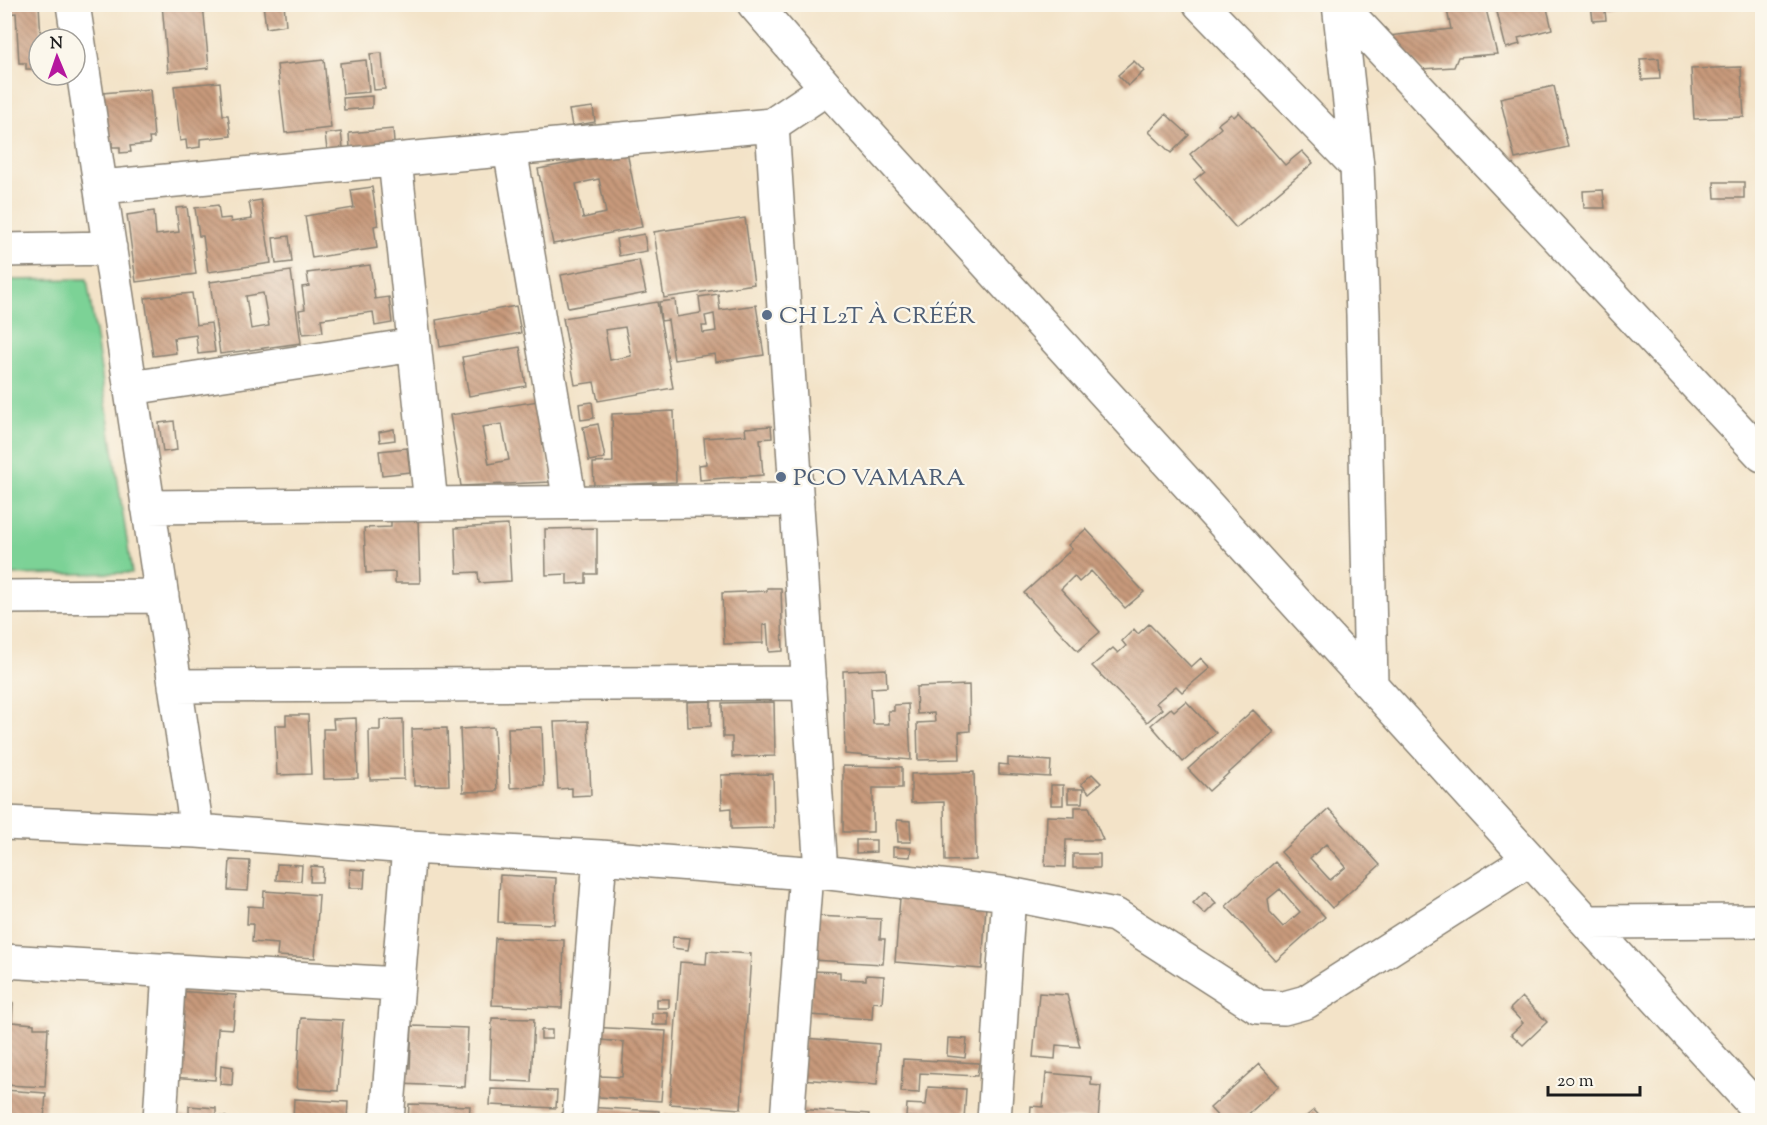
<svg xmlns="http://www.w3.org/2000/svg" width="1767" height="1125" font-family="'Sorts Mill Goudy',serif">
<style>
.garden{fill:#7bd296;stroke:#4c7759;stroke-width:1.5}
.building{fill:url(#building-back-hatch);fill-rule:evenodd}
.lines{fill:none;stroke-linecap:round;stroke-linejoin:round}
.street-casing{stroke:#888072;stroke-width:36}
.street{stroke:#fff;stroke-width:33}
.service-dot{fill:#5c6f8a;stroke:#fbf7ec;stroke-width:2}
.labels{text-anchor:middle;stroke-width:4.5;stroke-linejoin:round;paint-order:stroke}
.service-label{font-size:24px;fill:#4e5e75;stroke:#fbf7ec;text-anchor:start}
</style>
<defs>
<pattern id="building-back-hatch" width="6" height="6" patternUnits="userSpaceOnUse" patternTransform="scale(1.5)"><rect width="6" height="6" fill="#c89a7b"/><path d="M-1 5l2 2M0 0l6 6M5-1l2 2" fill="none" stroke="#a27d64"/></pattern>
</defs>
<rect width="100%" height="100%" fill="#fbf7ec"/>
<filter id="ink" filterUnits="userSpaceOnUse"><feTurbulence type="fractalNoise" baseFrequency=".0167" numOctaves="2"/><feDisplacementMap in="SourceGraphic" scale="12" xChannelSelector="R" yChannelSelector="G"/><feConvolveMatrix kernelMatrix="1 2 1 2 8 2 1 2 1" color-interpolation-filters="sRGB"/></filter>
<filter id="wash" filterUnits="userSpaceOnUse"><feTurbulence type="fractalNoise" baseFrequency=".008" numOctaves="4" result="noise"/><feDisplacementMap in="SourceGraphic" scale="24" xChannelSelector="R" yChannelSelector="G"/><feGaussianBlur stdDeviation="1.35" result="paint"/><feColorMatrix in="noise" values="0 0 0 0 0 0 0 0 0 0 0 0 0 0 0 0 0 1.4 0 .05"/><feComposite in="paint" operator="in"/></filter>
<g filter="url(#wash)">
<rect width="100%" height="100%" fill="#f3e3c8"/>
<!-- garden -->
<path class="garden" d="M87 279 132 573 5 575V280Z"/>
<g id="blocks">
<!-- building -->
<path class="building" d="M4 4H39L41 39H39V69H26V63H19L16 13 4 14Z
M162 4H203L209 68 168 72Z
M263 4H284L286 25 266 28Z
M1495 4H1546L1552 29 1518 38 1520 44 1506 48Z
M1591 4H1623V9L1605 11 1606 20 1593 21Z
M1446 5H1485L1497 54 1458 57 1454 67 1421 69 1388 36 1451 29Z
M382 53 385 89 374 90 370 54Z
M1659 58 1660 79 1642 80 1640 59Z
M324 60 331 128 285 133 277 65Z
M366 60 369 92 343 94 340 63Z
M1134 61 1144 71 1128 86 1118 75Z
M1741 67 1744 117 1694 119 1691 69Z
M220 82 223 115H228L231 136 200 139V147L187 149 186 140 180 141 174 86Z
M1554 86 1568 147 1515 159 1500 98Z
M150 89 154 138H149L150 144 130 146 131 152 120 153V147H112V141L106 142 102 93Z
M372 96V108L344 110 343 98Z
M593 107 595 122 572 126 569 110Z
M1239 112 1285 165 1302 151 1313 163 1236 228 1194 180 1205 171 1190 154 1221 128 1218 124 1231 114 1234 117Z
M1166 114 1189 135 1171 153 1149 132Z
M393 129 394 143 350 148 349 133Z
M341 132 343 148 327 150 325 134Z
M627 152 642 227 553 244 538 169ZM599 179 606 213 583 218 576 184Z
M1714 182H1744V198H1715Z
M372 187 378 225 374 226 377 248 312 258 305 216 354 208 351 190Z
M1603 190 1605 208H1584L1583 191Z
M261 200 271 263 208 272 203 236H199L195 208 218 205 220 219 230 218 231 222 252 219 249 202Z
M187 207 196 274 136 282 127 215 154 211 156 235 179 232 176 208Z
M745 218 754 284 664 298 654 232Z
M644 234 647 251 619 256 616 239Z
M289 236 292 262 276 264 273 238Z
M639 260 646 293 568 308 561 275Z
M370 265 375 299 389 297 392 323 375 326 373 312 321 319 323 332 303 334 299 310 305 309 302 287 309 286 307 273Z
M291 271 301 343 220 354 210 282ZM263 293 269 326 251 329 246 296Z
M192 293 196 325 211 323 215 352 198 354 196 335 174 338 176 353 153 356 145 298Z
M718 294 720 310 756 305 764 355 716 362 715 354 674 360 668 320 661 321 659 302 675 300 677 317 701 313 699 297ZM714 314 716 331 703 333 702 326H707L705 316Z
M657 302 673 388 598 401 594 382 575 385 563 318ZM625 327 631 356 610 360 605 330Z
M516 306 521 333 440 347 436 320Z
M520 347 526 386 469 396 462 357Z
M538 401 550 482 461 486 450 415ZM502 424 509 460 489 464 482 427Z
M592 402 594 418 581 420 579 404Z
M674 411 676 482 594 486 593 463 613 462 612 414Z
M174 421 177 450 163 452 159 423Z
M598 424 605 458 589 461 583 427Z
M771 426 772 438 760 439 763 475 700 480 699 465 706 464 704 438 746 435 745 428Z
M394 429 395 440 380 442 379 432Z
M407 448 410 472 382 475 379 451Z
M418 519 420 583H395V572L366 573 364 528 391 527V520Z
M508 525 511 581 479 583 478 572 457 573 455 528Z
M597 528V574H586V583L567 584V574L546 575 545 529Z
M1086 529 1144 592 1125 608 1091 571 1079 582 1074 576 1061 589 1100 632 1078 651 1024 593 1072 549 1068 545Z
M767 588H781L783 651 769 652 767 624 763 625V643L724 644 722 593 767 591Z
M1149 624 1191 667 1201 658 1210 668 1182 692 1176 686 1156 703 1162 709 1147 722 1092 666 1113 648 1118 653 1126 646 1122 641 1134 629 1138 634Z
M886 669 887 687 871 688 873 724H889L888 711H894V705L908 704 911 760 845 754 843 671Z
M969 685 970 731 959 732 960 759 918 760 917 723 935 722 934 713 917 714 916 687Z
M711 701V726L688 727 687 702Z
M1186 701 1216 733 1183 762 1151 725 1171 708 1174 711Z
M774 702 775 756 732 757V737H723L722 703Z
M1253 710 1274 732 1209 791 1188 769Z
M286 715H308L311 774 277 775 275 725H286Z
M356 718 358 778 324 779 323 729H334L333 719Z
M403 719 404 779 370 780 369 730H380V720Z
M588 721 591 795 572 796V788L558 789 554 722Z
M494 727 497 791 463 792 460 729Z
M542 727 544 786 510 788 508 728Z
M447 728 449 785 414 786 412 729Z
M1008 758 1051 761 1050 777 999 774V764L1008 765Z
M843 766 902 767V788H873V832H843Z
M974 772 976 860 945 861 944 802 911 803V774Z
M773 774 774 828 731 829V808L722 809 721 775Z
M1092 774 1101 783 1089 793 1081 784Z
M1051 785H1063V805H1051Z
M1068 789H1083L1082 803H1068Z
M1075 807H1089L1103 840H1066L1065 867 1045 866 1047 816 1075 817Z
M1329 809 1380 865 1332 908 1281 852ZM1326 844 1346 867 1330 880 1310 858Z
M897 820 910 821 911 842H898Z
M856 840H876V852L856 853Z
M893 847 911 848 910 857 893 856Z
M1073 854H1100V868H1073Z
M230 860 250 861 248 891 228 890Z
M1275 862 1325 917 1276 961 1226 906ZM1280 889 1300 912 1283 927 1270 913 1268 899Z
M277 864 302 865 301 881 276 880Z
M311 866 323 867 322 882H310Z
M350 869 365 870 364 888H349Z
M500 875 556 878 554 924 498 922Z
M264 891 319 895 315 958 277 956 278 944 252 942 253 924H247L248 906 263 907Z
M1205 891 1216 903 1205 914 1193 903Z
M900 898 986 905 982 969 895 962Z
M814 916 881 919 880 939H885L883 964 811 960Z
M673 937 690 938 688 950 672 948Z
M495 938 564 940 562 1008 492 1005Z
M707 951 751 954 741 1109 670 1104 680 962 706 964Z
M811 971 840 972V979L866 980V975L884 976 882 1003 873 1002 872 1019 809 1015Z
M175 991 236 995 233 1029 218 1028 215 1080 169 1077Z
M1039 993 1067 995 1080 1047 1056 1045 1055 1059 1033 1057Z
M1522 997 1547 1022 1523 1045 1511 1034 1523 1023 1510 1009Z
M657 999H669V1008H657Z
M4 1002 13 1003 12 1022 34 1024V1028H48L45 1087 6 1085Z
M652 1013H668V1025H652Z
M301 1018 343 1020 338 1091 297 1088Z
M492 1018 534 1019 531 1082 490 1080Z
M412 1026 468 1028 465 1087 401 1084V1067L410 1068Z
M589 1027 666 1031 661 1101 584 1096ZM600 1040 624 1042 622 1077 599 1076Z
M541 1030H552V1039H541Z
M804 1038 879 1044 877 1085 801 1079Z
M948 1038 967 1039 965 1058 947 1056Z
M903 1059 979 1063 977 1076 920 1073 919 1093 901 1092Z
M1259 1064 1279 1086 1242 1120H1221L1210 1108Z
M221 1065 233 1067 232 1085 220 1084Z
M1046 1073 1091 1077V1085L1101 1086 1098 1120 1049 1117V1120H1030L1031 1106 1043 1107Z
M928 1087 966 1089 964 1120 906 1117 907 1104 926 1105Z
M491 1089 557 1091 556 1108 490 1105Z
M4 1090 46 1093 44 1120H4Z
M294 1099 348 1102 347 1120H293Z
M409 1104 470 1106 469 1120H408Z
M189 1106 216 1108V1116L226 1117V1120H179L180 1116H189Z
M584 1107 659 1111V1120H583Z
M797 1109 869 1114 868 1120H796Z
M1314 1110 1323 1120H1302Z
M665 1114 740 1117V1120H665Z"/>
</g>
</g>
<g filter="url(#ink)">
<use href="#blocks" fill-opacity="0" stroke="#888072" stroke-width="1.5"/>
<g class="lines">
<defs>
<path id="street" d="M73 4 197 831
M754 4 827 88 1762 1114
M1200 4 1357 166
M1339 4 1357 166 1363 315 1371 683
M1339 4 1762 455
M772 125 821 872
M510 149 570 502
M395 160 431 504
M101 187 772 125 827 88
M4 250 110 248
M131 388 414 345
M148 507 797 500
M4 597 162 596
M175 686 809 683
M4 823 197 831 409 847 600 857 806 873 821 872 1009 894 1115 915 1258 1007 1284 1008 1306 1002 1530 859
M1587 922 1762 921
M4 961 398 984
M160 1120 169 970
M387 1120 409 847
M579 1120 600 857
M787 1120 806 873
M994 1120 1009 894"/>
</defs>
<!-- street casing -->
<use href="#street" class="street-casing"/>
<!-- street -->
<use href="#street" class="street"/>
</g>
</g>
<!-- markers -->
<g class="service-dot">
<circle cx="767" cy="315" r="6"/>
<circle cx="781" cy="477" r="6"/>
</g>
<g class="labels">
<!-- service labels -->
<g class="service-label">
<text x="779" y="323">CH L2T À CRÉÉR</text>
<text x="793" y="485">PCO VAMARA</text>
</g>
</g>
<!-- margin -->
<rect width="1767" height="1125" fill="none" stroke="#fbf7ec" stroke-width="24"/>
<!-- north arrow -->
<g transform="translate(57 57) rotate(358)"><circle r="28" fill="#fbf7ec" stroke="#a29f99" stroke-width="1.5"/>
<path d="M0-4.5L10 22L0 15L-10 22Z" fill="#b5179e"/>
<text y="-9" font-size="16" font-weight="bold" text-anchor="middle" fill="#1c1c1c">N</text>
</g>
<!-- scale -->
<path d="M1548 1086v9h92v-9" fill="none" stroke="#1c1c1c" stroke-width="3"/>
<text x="1557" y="1086" font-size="18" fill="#1c1c1c" stroke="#fbf7ec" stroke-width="4.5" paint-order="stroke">20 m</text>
</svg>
